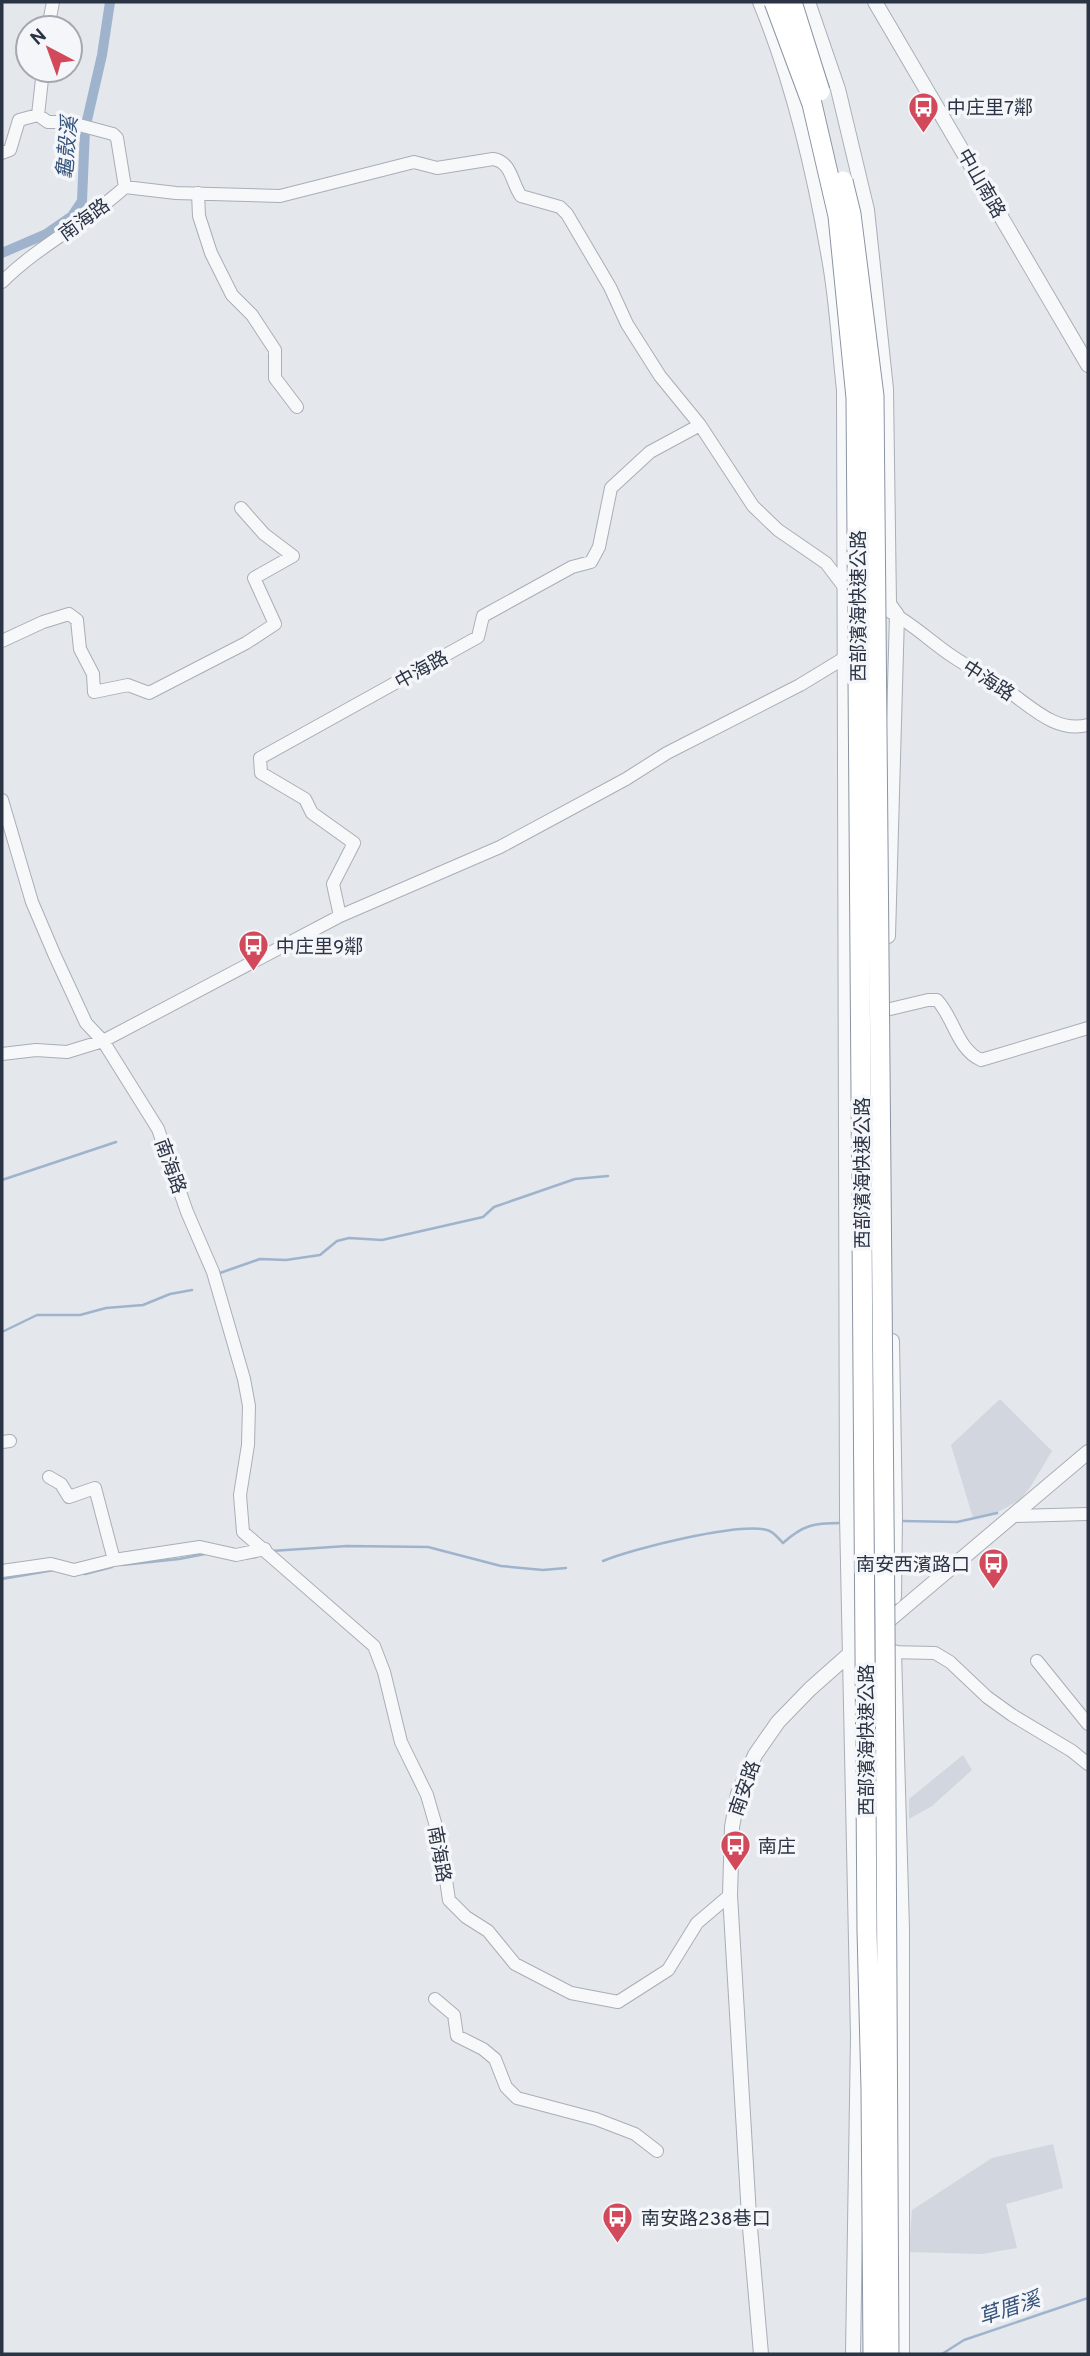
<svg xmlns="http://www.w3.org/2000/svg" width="1090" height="2356" font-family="Overpass,'Noto Sans TC',sans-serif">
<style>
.built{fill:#d2d6de}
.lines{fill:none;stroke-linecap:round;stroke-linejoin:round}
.stream{stroke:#9fb4cc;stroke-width:2.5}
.canal{stroke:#9fb4cc;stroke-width:10}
.minor-casing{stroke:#a9aeb7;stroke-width:14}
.tertiary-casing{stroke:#a9aeb7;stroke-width:16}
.minor{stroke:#f7f8fa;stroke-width:12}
.tertiary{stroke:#f7f8fa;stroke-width:14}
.trunk-bridge-casing{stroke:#8b94a3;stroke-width:21;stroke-linecap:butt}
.trunk-bridge{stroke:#fff;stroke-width:19}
.labels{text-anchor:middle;stroke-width:7;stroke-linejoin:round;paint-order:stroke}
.poi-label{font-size:19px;fill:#2b3445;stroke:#f4f6f9;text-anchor:start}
.street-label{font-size:19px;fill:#2b3445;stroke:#f4f6f9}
.water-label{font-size:21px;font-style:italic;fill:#34527a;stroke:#f4f6f9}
</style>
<rect width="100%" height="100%" fill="#e4e7ec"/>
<!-- built -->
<path class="built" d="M1000 1399 1052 1451 1031 1486 1020 1500 996 1513 973 1518 951 1445Z
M963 1755 972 1770 932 1806 909 1819V1799Z
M1053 2144 1063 2188 1006 2204 1017 2248 982 2254 909 2252 912 2210 992 2158Z"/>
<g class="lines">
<!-- stream -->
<path class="stream" d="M2 1180 116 1142
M220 1273 260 1259 286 1260 320 1255 337 1241 349 1238 382 1240 483 1217 494 1207 575 1179 608 1176
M2 1332 37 1315H80L106 1308 143 1305 170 1294 192 1290
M902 1521 957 1522 997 1513
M271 1551 347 1546 428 1547 501 1566 543 1570 566 1568
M242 1559 256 1557
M603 1561C631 1549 739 1522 767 1530 773 1531 779 1539 783 1543 803 1525 814 1523 840 1523
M122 1565 179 1559 205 1554
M81 1573 85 1574 112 1567
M2 1579 54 1570
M942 2354 964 2340 1088 2298"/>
<!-- canal -->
<path class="canal" d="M2 253 46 234 72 216 82 201 85 129 102 55 110 2"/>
<defs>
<path id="minor" d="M48 28 53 2
M38 115 43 70
M2 153 10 150 19 120 38 115
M125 187 176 193 280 196 414 162 437 168 493 159C512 162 511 182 521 196L560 207 567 214 610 287 627 324 660 376 700 425 753 506 778 530 826 563 848 592
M198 193 199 216 211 253 232 295 252 315 275 350V378L297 407
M2 282C39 245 86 223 125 187L117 138 113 134 68 122H48L38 115
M890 612C912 623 931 642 952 656 968 667 986 676 1002 687 1028 703 1054 734 1088 725
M2 641 43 622 69 614 77 620 80 649 93 674 94 692 128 685 149 693 246 643 275 624 254 578 293 556 264 534 241 508
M2 800 32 902 55 956 86 1023 103 1041 158 1129 187 1212 213 1272 244 1379 249 1406 248 1445 240 1495 243 1532 374 1646 384 1672 401 1742 427 1795 440 1840 449 1900 466 1917 488 1931 515 1964 571 1993 618 2002 668 1970 697 1923 730 1895
M340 916 333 884 354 843 312 813 305 799 261 773 260 758 478 637 483 616 572 567 591 562 599 547 611 488 650 452 700 425
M886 1010 928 1000H937C954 1018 957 1049 981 1060L1088 1028
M2 1054 36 1050 67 1052 103 1041 340 916 500 847 626 779 667 753 800 685 851 654
M2 1442 10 1441
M49 1477 61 1484 69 1497 95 1488 114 1560
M1013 1516 1088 1514
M2 1571 51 1564 74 1570 114 1560 200 1547 236 1555 265 1549
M887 1652 935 1653 950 1662 987 1697 1012 1715 1072 1751 1088 1764
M1037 1661 1088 1724
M435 1999 454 2015 457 2036 483 2049 495 2059 506 2087 517 2098 596 2119 635 2134 657 2151"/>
<path id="tertiary" d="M760 2C794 84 814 171 829 258 837 301 839 346 844 390L847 1516 858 2036 853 2354
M808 2 838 89 867 210 886 389 889 604 897 615 888 936
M875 2 1088 365
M892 1341 895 1516 894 1597
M881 1627 1088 1452
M894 1652 902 1929V2354
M761 2354 749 2216 730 1895 732 1827 738 1794 755 1755 778 1722 810 1689 854 1650"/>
</defs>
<!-- minor casing -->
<use href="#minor" class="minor-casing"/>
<!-- tertiary casing -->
<use href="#tertiary" class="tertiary-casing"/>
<!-- minor -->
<use href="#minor" class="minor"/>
<!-- tertiary -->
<use href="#tertiary" class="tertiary"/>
<defs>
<path id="trunk-bridge" d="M774 2 812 104 838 216 856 398 867 1931 871 2089 873 2354
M792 2 820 91
M843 181 851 214 874 396 885 1624 889 2354"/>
</defs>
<!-- trunk-bridge casing -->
<use href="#trunk-bridge" class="trunk-bridge-casing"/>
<!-- trunk-bridge -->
<use href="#trunk-bridge" class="trunk-bridge"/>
</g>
<!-- icons -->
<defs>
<symbol id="bus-pin" viewBox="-11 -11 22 30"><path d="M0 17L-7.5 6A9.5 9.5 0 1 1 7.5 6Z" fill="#d1495b" stroke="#f4f6f9"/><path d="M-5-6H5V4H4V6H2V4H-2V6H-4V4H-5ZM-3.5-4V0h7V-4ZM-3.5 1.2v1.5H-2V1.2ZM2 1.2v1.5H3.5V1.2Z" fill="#fff"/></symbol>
</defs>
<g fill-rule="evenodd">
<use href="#bus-pin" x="906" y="90" width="35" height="47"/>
<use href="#bus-pin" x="236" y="928" width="35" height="47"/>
<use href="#bus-pin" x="976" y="1546" width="35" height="47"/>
<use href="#bus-pin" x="718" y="1828" width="35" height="47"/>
<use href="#bus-pin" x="600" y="2200" width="35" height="47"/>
</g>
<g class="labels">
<!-- poi labels -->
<g class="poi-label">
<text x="947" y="114">中庄里7鄰</text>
<text x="276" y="953">中庄里9鄰</text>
<text x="970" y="1571" text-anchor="end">南安西濱路口</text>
<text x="758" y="1853">南庄</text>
<text x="641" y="2225">南安路238巷口</text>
</g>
<!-- street labels -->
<g class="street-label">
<text transform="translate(982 183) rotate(60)" y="7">中山南路</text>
<text transform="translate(84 219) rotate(-36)" y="7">南海路</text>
<text transform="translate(858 606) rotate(-90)" y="7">西部濱海快速公路</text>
<text transform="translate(421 669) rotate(-29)" y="7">中海路</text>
<text transform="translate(989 680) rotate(33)" y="7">中海路</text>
<text transform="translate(171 1166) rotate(70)" y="7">南海路</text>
<text transform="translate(862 1173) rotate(-90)" y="7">西部濱海快速公路</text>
<text transform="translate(866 1740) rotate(-90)" y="7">西部濱海快速公路</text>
<text transform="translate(744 1788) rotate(-71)" y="7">南安路</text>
<text transform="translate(440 1854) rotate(80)" y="7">南海路</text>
</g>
<!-- water labels -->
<g class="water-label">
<text transform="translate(67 148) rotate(-85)" y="7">龜殼溪</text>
<text transform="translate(1009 2308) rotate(-18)" y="7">草厝溪</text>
</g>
</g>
<!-- border -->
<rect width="1090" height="2356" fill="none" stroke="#2b3445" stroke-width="7"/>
<!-- north arrow -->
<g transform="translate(49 49) rotate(319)"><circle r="33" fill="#f4f6f9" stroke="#a4a8b1" stroke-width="2"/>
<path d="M0-5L12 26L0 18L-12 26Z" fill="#d1495b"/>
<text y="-10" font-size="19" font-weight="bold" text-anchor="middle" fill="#2b3445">N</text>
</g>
</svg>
